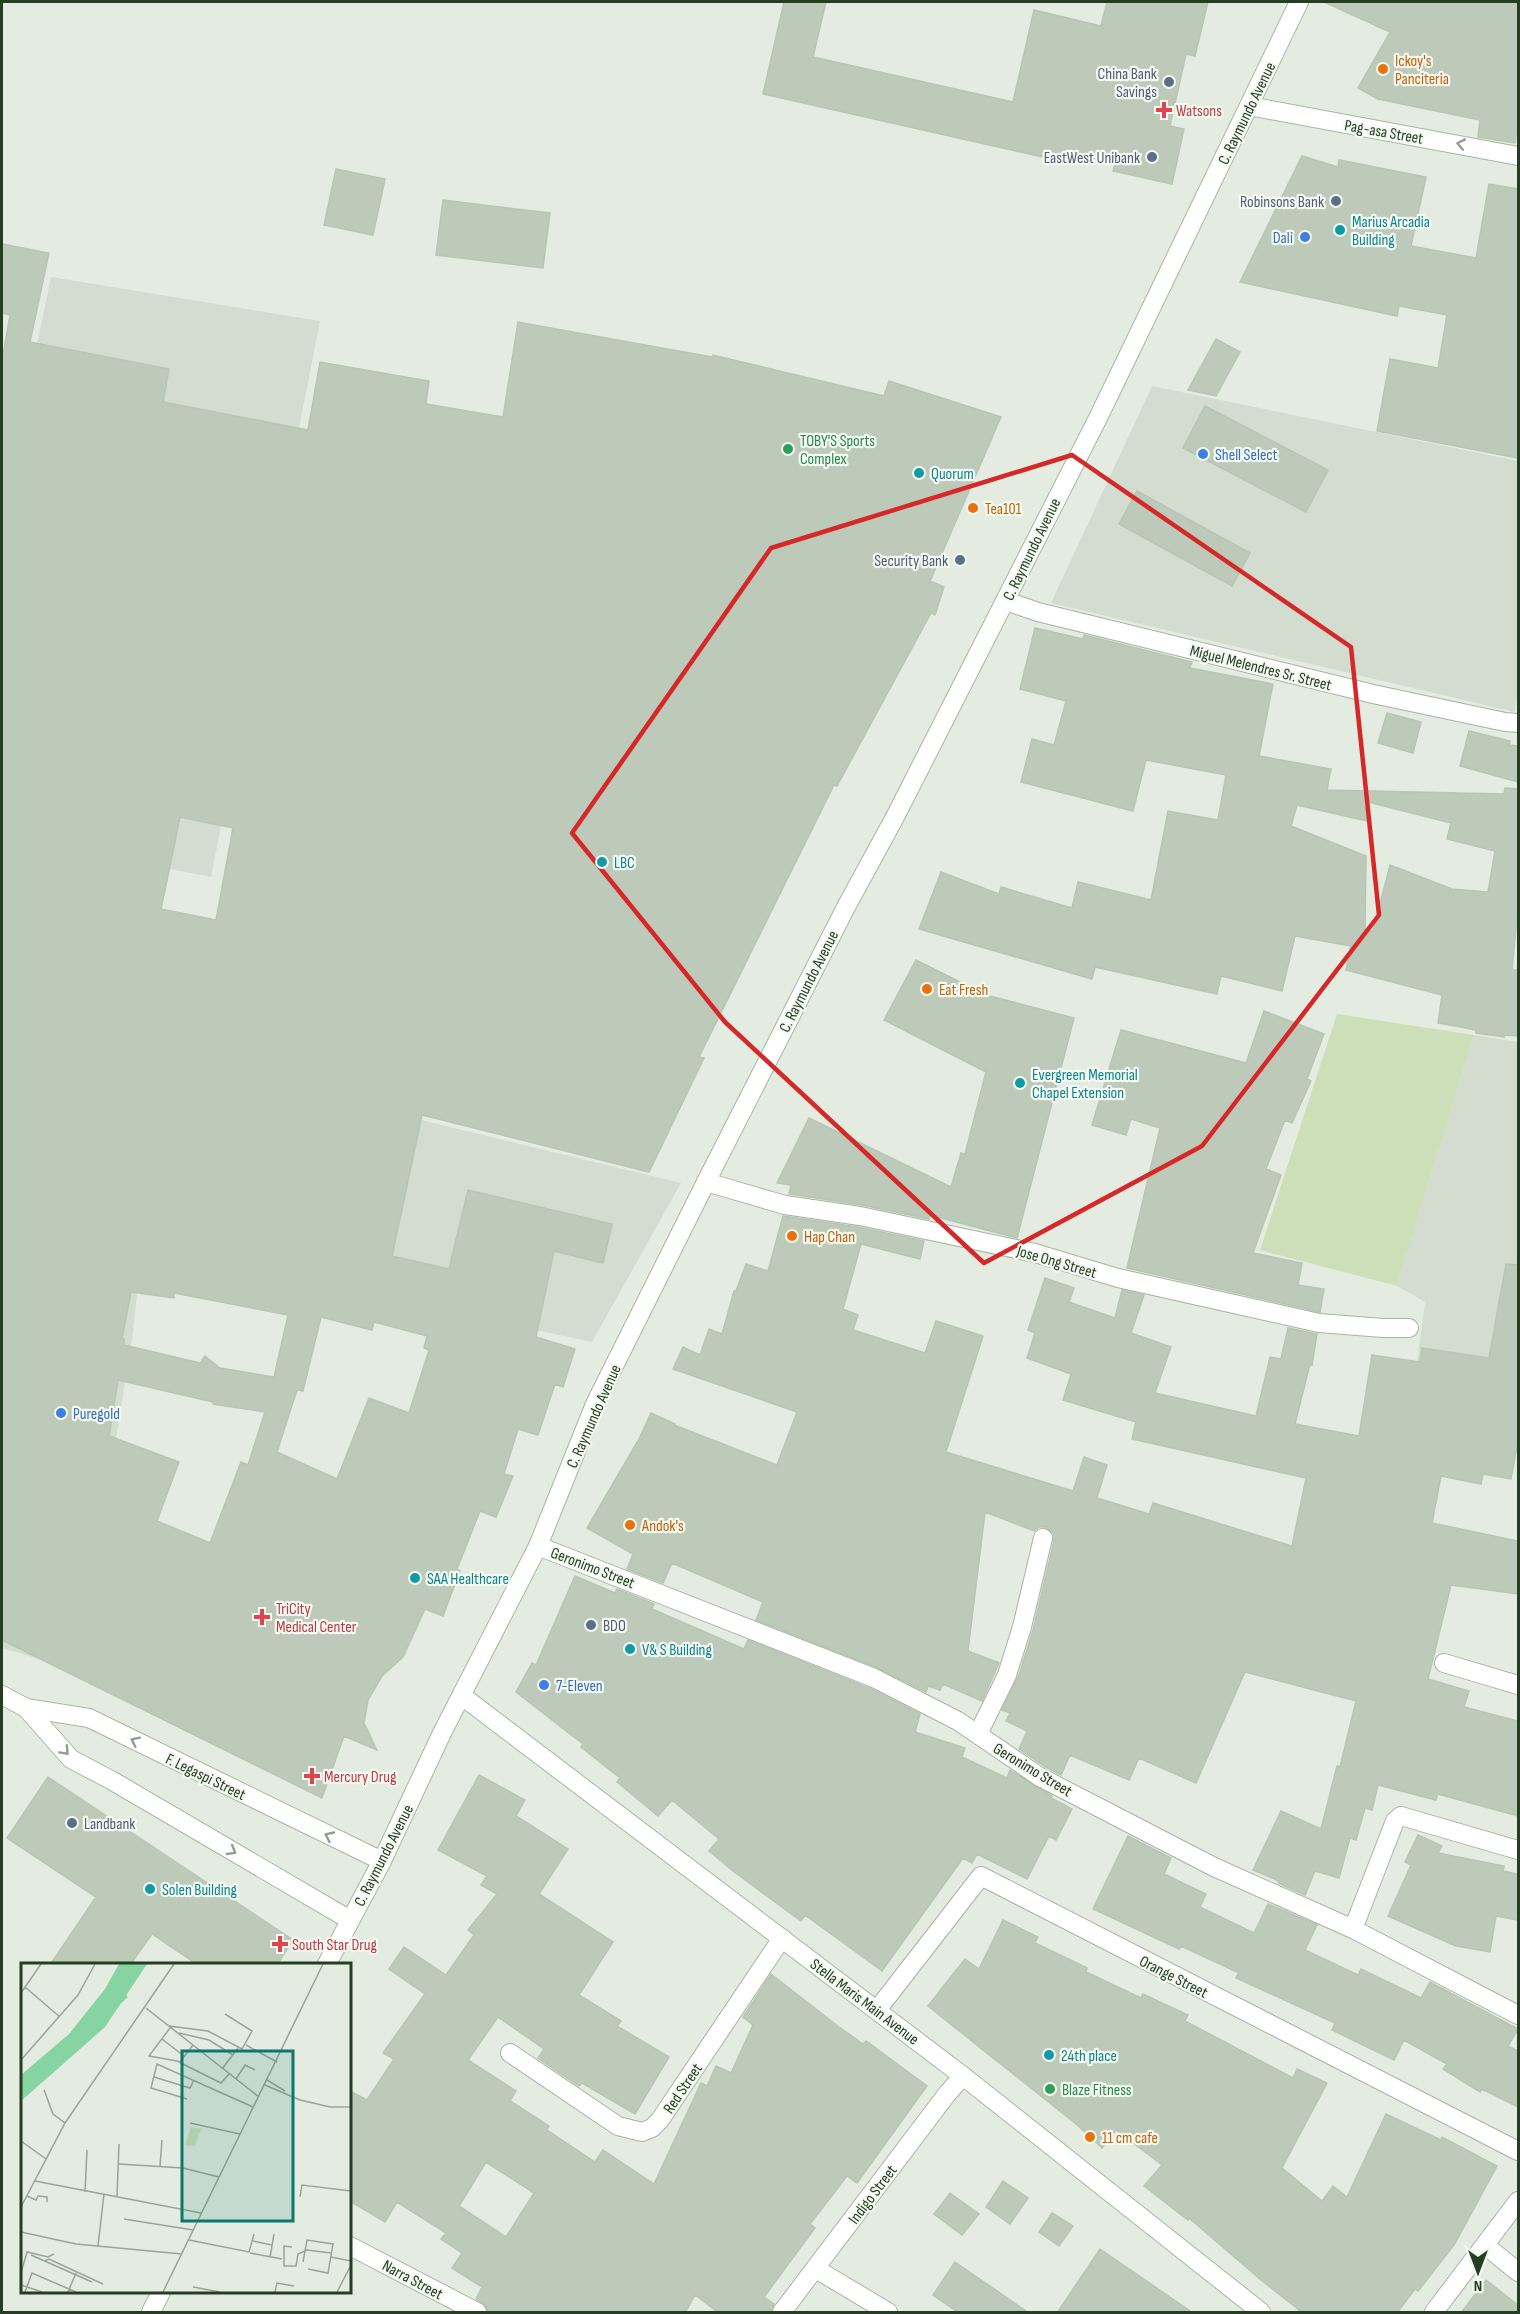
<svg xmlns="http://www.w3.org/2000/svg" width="1520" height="2314" font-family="'Sofia Sans Condensed',sans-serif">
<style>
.built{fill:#d2dccf}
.green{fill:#cddfb8}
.building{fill:#bdcab9;stroke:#b7c6b3;stroke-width:1.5;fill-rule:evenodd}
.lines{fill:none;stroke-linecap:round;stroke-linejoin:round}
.street-casing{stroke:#a6b4a3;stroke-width:20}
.secondary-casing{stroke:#a3b99e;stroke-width:20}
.street{stroke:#fff;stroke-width:18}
.secondary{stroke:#fff;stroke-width:18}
.oneway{stroke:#919e90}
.marked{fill:none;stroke:#d62828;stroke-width:4.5;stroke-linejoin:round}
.food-dot{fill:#e8710a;stroke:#f4f9f1;stroke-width:2}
.service-dot{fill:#5c6f8a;stroke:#f4f9f1;stroke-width:2}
.health-dot{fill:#e0444e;stroke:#f4f9f1;stroke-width:2}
.culture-dot{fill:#0f9aa8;stroke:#f4f9f1;stroke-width:2}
.shop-dot{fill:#3f7fe0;stroke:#f4f9f1;stroke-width:2}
.leisure-dot{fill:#2e9e5b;stroke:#f4f9f1;stroke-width:2}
.labels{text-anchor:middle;stroke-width:4.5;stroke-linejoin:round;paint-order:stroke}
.food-label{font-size:16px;fill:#c56008;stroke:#f4f9f1;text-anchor:start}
.service-label{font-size:16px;fill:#4e5e75;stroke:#f4f9f1;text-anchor:end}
.health-label{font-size:16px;fill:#be3a42;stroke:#f4f9f1;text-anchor:start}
.street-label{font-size:16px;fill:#233e20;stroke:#f4f9f1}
.culture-label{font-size:16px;fill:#0d838f;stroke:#f4f9f1;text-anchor:start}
.shop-label{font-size:16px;fill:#366cbe;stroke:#f4f9f1;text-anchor:start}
.leisure-label{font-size:16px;fill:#27864d;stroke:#f4f9f1;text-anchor:start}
.inset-river{fill:none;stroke:#86d4a1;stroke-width:3}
.inset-road{fill:none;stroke:#97a694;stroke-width:1.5}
.view{fill:#0f766e;fill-opacity:0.15;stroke:#0f766e;stroke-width:3}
.inset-edge{fill:none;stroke:#233e20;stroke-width:3}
</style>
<rect width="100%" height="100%" fill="#e4ece1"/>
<!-- built -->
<path class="built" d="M51 277 320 321 211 877 170 869 129 1059 421 1120 681 1183 592 1342 142 1246 133 1332 79 1671 2 1648V513Z
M1152 386 1518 461V688L1515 712 1051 603Z
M1474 1035 1518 1042V1451L1408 1433 1425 1302 1397 1286Z"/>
<!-- green -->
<path class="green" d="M1337 1014 1474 1035 1397 1286 1260 1250Z"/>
<!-- building -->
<path class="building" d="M784 2H826L813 57 1013 102 1034 10 1101 26 1107 2H1208L1195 56 1186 54 1170 126 1184 129 1172 184 1113 171 1115 163 1062 151 1060 161 763 94Z
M1324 2H1518V122L1515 143 1478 137 1480 120 1378 99 1358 88 1390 32Z
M1302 156 1338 167 1339 160 1426 177 1411 246 1476 258 1489 184 1518 189V458L1377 431 1390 359 1438 368 1447 315 1399 306 1397 316 1240 282Z
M336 169 385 179 373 235 324 225Z
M443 200 550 213 543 268 436 255Z
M2 244 49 253 30 342 169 369 163 402 308 430 320 362 429 381 426 404 503 417 518 322 712 357 713 355 884 396 889 381 1001 417 930 581 944 587 935 615 931 613 837 786 834 785 699 1057 704 1058 649 1172 422 1115 392 1256 449 1269 468 1190 612 1224 603 1263 554 1251 536 1337 575 1349 563 1387 555 1384 538 1435 518 1429 504 1474 513 1476 496 1517 480 1511 457 1569 460 1571 443 1616 425 1609 403 1657 382 1676 368 1700 364 1723 377 1750 344 1736 322 1798 2 1640V361L10 315 2 313ZM180 817 233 828 216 920 161 909ZM131 1292 174 1298V1293L288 1315 274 1377 220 1368 205 1356 200 1363 124 1345V1339L122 1338ZM321 1317 372 1330 374 1322 427 1336 424 1348 429 1350 409 1413 369 1398 337 1479 277 1452 297 1390 303 1391ZM118 1380 213 1402V1404L265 1412 248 1465 241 1462 210 1543 157 1521 179 1462 109 1436Z
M1216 339 1240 352 1216 396 1188 390Z
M1205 406 1328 470 1306 512 1183 448Z
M1137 491 1250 553 1232 586 1119 524Z
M1035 628 1083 639 1084 635 1192 662 1190 668 1273 684 1259 756 1331 769 1327 790 1504 794 1505 788 1518 789V907L1512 970H1518V1036L1504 1035V1037L1476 1033V1030L1438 1023 1442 995 1346 970 1351 946 1295 936 1282 991 1221 976 1217 994 1095 967 1092 979 919 929 941 872 999 894 1001 887 1072 908 1078 882 1151 900 1168 811 1218 820 1226 775 1146 760 1133 811 1021 782 1032 739 1054 745 1066 701 1020 689ZM1368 802 1451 823 1447 839 1495 851 1488 892 1452 889 1390 865 1373 931 1365 930 1366 856 1291 826 1297 805 1367 821Z
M1387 713 1421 722 1413 753 1378 743Z
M1469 731 1510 741 1509 745 1518 746V782L1460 766Z
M916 960 986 995 1074 1018 1017 1238 930 1215 929 1219 862 1205 789 1194 791 1185 777 1183 809 1118 951 1187 961 1153 965 1154 986 1072 884 1020Z
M1264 1011 1324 1034 1307 1079 1311 1081 1292 1123 1285 1120 1266 1169 1281 1175 1253 1253 1302 1263 1298 1285 1324 1289 1320 1312 1127 1268 1160 1128 1131 1119 1126 1135 1092 1125 1121 1030 1246 1063Z
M783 1216 858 1227 924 1241 920 1259 861 1244 843 1309 858 1315 853 1330 925 1353 936 1321 983 1336 946 1452 1073 1491 1084 1457 1107 1465 1097 1498 1149 1514 1153 1503 1292 1546 1306 1478 1132 1439 1136 1422 1063 1400 1071 1374 1027 1358 1035 1333 1028 1330 1045 1278 1074 1288 1069 1302 1115 1318 1122 1290 1144 1295 1131 1333 1171 1347 1155 1393 1256 1416 1270 1357 1281 1359 1288 1328 1317 1334 1312 1365 1310 1364 1295 1424 1359 1436 1372 1355 1420 1362 1422 1348 1489 1358 1506 1264 1518 1265V1441L1511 1479 1483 1474 1481 1484 1441 1476 1432 1523 1518 1541V1594L1451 1585 1428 1679 1469 1691 1464 1707 1518 1721V1816L1438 1794 1436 1800 1378 1785 1372 1810 1365 1808 1356 1840 1350 1838 1339 1878 1315 1871 1305 1895 1278 1883 1279 1881 1253 1870 1281 1811 1321 1829 1337 1766 1340 1767 1356 1701 1245 1672 1196 1783 1139 1758 1129 1780 1070 1755 1061 1775 1046 1767 1019 1749 1027 1731 1006 1721 1010 1713 1002 1710 1020 1672 1033 1630 1054 1541V1534L1046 1527H1039L1034 1531 985 1512 968 1651 999 1663 982 1701 943 1684 940 1690 928 1686 926 1692 878 1668 756 1620 763 1602 672 1563 663 1583 627 1569 633 1554 587 1528 639 1439 651 1413 675 1424 674 1425 777 1465 797 1412 673 1369 683 1347 700 1355 709 1329 722 1334 734 1291H736L746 1264 768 1271Z
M575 1576 615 1593 617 1589 654 1604 652 1609 744 1649 748 1640 869 1688 920 1714 915 1732 965 1748 962 1757 1007 1778 1010 1770 1052 1796 1051 1798 1072 1809 1056 1840 1049 1836 1027 1879 977 1854 972 1863 963 1858 882 1971 805 1915 801 1921 733 1871 709 1851 719 1839 672 1800 658 1816 617 1782 620 1778 581 1747 583 1744 516 1692 532 1663 536 1665Z
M479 1775 525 1800 516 1816 568 1849 539 1894 613 1942 579 1995 621 2021 617 2026 669 2057 635 2114 582 2083 579 2086 538 2058 544 2049 498 2017 468 2060 516 2091 510 2101 549 2126 547 2130 595 2162 603 2150 654 2184 701 2083 707 2086 716 2066 731 2073 753 2025 743 2017 771 1974 839 2027 863 2044 866 2041 927 2086 857 2183 847 2176 810 2224 815 2228 764 2297 774 2304 771 2313H719L695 2295 685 2313H488L486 2306 476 2299 482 2287 452 2268 462 2253 441 2239 446 2233 397 2202 385 2222 350 2201V2091L367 2100 394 2059 383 2053 425 1994 389 1969 404 1947 446 1975 474 1935 468 1930 497 1894 481 1885 487 1876 438 1850ZM486 2162 534 2193 506 2237 459 2206Z
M48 1777 293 1940 277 1965H198L152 1934 130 1965H50L96 1897 7 1838Z
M1418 1835 1442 1846 1438 1853 1504 1866 1503 1871 1518 1874V1920L1496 1916 1490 1952 1456 1946 1388 1916 1411 1865 1405 1862Z
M1128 1836 1171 1858 1164 1874 1206 1894 1200 1907 1254 1933 1268 1904 1317 1925 1305 1950 1358 1975 1361 1969 1421 1998 1430 1982 1518 2029 1508 2046 1518 2051V2107L1482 2089 1480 2092 1443 2069 1447 2064 1404 2040 1394 2060 1332 2030 1335 2023 1236 1978 1239 1973 1181 1946 1179 1949 1093 1909Z
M1003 1920 1038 1937 1035 1943 1087 1968 1086 1972 1141 1998 1143 1994 1188 2015 1185 2021 1293 2078 1297 2069 1327 2083 1282 2168 1322 2201 1333 2186 1347 2197 1386 2114 1441 2140 1442 2137 1497 2166 1454 2245 1418 2291 1415 2289 1397 2313H1303L1261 2280 1189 2218 1188 2220 1144 2186 1162 2165 1116 2130 1102 2148 1076 2124 928 2006 965 1959 979 1969Z
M1003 2181 1028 2198 1010 2224 986 2207Z
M950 2193 979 2214 962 2235 934 2214Z
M1052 2213 1073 2226 1059 2246 1039 2232Z
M1100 2249 1193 2313H1057Z
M955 2262 1029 2313H959L933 2295Z
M1486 2280 1518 2305V2313H1461Z"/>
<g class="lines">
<defs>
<path id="street" d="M1006 601 1038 612 1373 694 1505 722 1518 723
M706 1182 785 1205 860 1216 1035 1253 1118 1278 1319 1323 1383 1328H1409
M538 1546 874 1678 958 1721 1040 1777 1214 1867 1353 1929 1518 2015
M1444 1663 1518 1685
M978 1734 1007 1675 1022 1627 1043 1538
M1353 1929 1395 1821 1401 1816 1518 1850
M877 2010 981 1876 1518 2151
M510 2053 618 2126 642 2132 652 2128 660 2120 782 1938
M350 2246 477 2312
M1486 2246 1518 2272
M816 2269 888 2312
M782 2312 947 2094 963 2076
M1434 2312 1518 2201"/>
<path id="secondary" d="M1249 106 1518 156
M2 1695 26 1708 71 1759 111 1780 350 1920
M462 1696 963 2076 1261 2312
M26 1708 89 1718 382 1861
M327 1964 382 1861 442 1733 538 1546 595 1404 706 1182 846 907 895 817 1098 418 1299 2
M151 2312 161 2292"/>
</defs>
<!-- street casing -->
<use href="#street" class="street-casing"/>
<!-- secondary casing -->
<use href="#secondary" class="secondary-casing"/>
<!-- street -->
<use href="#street" class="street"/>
<!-- secondary -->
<use href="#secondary" class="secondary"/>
</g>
<!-- one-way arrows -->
<defs><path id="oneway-chevron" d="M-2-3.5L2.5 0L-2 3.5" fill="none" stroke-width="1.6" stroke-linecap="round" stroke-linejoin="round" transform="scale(1.5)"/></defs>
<g class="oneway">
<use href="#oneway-chevron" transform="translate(1461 144) rotate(-169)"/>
<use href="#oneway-chevron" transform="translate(135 1741) rotate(-154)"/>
<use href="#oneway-chevron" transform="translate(65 1751) rotate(47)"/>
<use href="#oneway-chevron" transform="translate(329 1836) rotate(-155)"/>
<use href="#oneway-chevron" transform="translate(232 1851) rotate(31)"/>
</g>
<!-- marked area -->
<path class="marked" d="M1072 455 1351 647 1379 915 1202 1146 984 1263 725 1022 572 833 771 548Z"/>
<!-- markers -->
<g class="food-dot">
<circle cx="1383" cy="69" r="6"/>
<circle cx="973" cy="508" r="6"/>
<circle cx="927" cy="989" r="6"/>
<circle cx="792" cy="1236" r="6"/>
<circle cx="630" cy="1525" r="6"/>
<circle cx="1090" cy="2137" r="6"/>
</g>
<g class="service-dot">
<circle cx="1169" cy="82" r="6"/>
<circle cx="1152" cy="157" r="6"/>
<circle cx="1336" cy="201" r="6"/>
<circle cx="960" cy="560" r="6"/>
<circle cx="591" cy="1625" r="6"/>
<circle cx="72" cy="1823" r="6"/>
</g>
<g class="health-dot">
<path d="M1161 101h6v6h6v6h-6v6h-6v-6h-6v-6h6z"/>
<path d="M259 1608h6v6h6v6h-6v6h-6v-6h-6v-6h6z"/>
<path d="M309 1767h6v6h6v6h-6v6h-6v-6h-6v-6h6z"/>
<path d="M277 1935h6v6h6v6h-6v6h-6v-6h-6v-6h6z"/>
</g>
<g class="culture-dot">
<circle cx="1340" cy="230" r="6"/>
<circle cx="919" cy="473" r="6"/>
<circle cx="602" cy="862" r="6"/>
<circle cx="1020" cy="1083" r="6"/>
<circle cx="415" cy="1578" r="6"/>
<circle cx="630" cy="1649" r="6"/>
<circle cx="150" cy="1889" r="6"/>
<circle cx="1049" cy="2055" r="6"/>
</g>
<g class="shop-dot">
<circle cx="1305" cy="237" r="6"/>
<circle cx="1203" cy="454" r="6"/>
<circle cx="61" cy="1413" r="6"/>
<circle cx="544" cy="1685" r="6"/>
</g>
<g class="leisure-dot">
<circle cx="788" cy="449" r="6"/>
<circle cx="1050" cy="2089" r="6"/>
</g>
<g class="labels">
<!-- food labels -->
<g class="food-label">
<text x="1395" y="66">Ickoy's<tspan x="1395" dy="18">Panciteria</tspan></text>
<text x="985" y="514">Tea101</text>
<text x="939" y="995">Eat Fresh</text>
<text x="804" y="1242">Hap Chan</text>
<text x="642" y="1531">Andok's</text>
<text x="1102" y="2143">11 cm cafe</text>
</g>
<!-- service labels -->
<g class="service-label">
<text x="1157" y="79">China Bank<tspan x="1157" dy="18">Savings</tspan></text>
<text x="1140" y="163">EastWest Unibank</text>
<text x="1324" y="207">Robinsons Bank</text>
<text x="948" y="566">Security Bank</text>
<text x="603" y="1631" text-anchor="start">BDO</text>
<text x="84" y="1829" text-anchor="start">Landbank</text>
</g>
<!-- health labels -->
<g class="health-label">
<text x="1176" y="116">Watsons</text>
<text x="276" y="1614">TriCity<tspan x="276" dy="18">Medical Center</tspan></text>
<text x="324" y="1782">Mercury Drug</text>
<text x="292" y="1950">South Star Drug</text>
</g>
<!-- street labels -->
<g class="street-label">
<text transform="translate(1246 113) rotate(-64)" y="6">C. Raymundo Avenue</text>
<text transform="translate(1384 131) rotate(10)" y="6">Pag-asa Street</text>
<text transform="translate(1031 549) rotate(-64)" y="6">C. Raymundo Avenue</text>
<text transform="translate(1261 667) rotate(14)" y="6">Miguel Melendres Sr. Street</text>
<text transform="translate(808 981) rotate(-63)" y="6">C. Raymundo Avenue</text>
<text transform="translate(1057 1261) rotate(16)" y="6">Jose Ong Street</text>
<text transform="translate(593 1416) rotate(-66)" y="6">C. Raymundo Avenue</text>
<text transform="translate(593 1567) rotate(21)" y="6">Geronimo Street</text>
<text transform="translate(1033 1769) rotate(31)" y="6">Geronimo Street</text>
<text transform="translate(206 1776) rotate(26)" y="6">F. Legaspi Street</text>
<text transform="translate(383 1855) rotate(-63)" y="6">C. Raymundo Avenue</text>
<text transform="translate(1174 1976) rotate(27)" y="6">Orange Street</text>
<text transform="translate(865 2001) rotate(37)" y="6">Stella Maris Main Avenue</text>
<text transform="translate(682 2088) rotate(-56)" y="6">Red Street</text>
<text transform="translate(872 2194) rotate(-53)" y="6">Indigo Street</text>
<text transform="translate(413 2279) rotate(28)" y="6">Narra Street</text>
</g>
<!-- culture labels -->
<g class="culture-label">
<text x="1352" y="227">Marius Arcadia<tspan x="1352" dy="18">Building</tspan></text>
<text x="931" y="479">Quorum</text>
<text x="614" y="868">LBC</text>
<text x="1032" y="1080">Evergreen Memorial<tspan x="1032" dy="18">Chapel Extension</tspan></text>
<text x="427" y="1584">SAA Healthcare</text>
<text x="642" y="1655">V&amp; S Building</text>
<text x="162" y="1895">Solen Building</text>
<text x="1061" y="2061">24th place</text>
</g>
<!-- shop labels -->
<g class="shop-label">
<text x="1293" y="243" text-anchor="end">Dali</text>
<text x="1215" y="460">Shell Select</text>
<text x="73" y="1419">Puregold</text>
<text x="556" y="1691">7-Eleven</text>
</g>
<!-- leisure labels -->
<g class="leisure-label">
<text x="800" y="446">TOBY'S Sports<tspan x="800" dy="18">Complex</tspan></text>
<text x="1062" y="2095">Blaze Fitness</text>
</g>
</g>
<!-- overview -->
<g transform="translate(21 1963)">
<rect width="330" height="330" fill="#e4ece1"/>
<path d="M170 164 180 166 174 183 164 182Z" fill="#cddfb8"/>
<path d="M98 1H126L84 64 0 138V112L48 71 84 26Z" fill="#86d4a1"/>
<path class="inset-river" d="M0 130 106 33"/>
<path class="inset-road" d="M4 24 39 54M0 30 20 1M125 45 238 134M148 63 187 68 221 86 231 68 204 51M149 65 128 93 156 98 200 120 208 111M158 70 188 77 212 92M141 76 163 93M225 82 256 99M0 97 57 32 74 1M159 99 172 82M201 106 217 85M133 114 169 125 173 117M215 116 224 102 234 107M246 117 264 128M244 122 279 137 309 144H330M23 127 32 151 44 160M166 136 130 125 136 101 232 144M169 160 219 171M0 178 25 196M98 201 162 205 198 214M139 203 141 177M14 218 180 250M64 229 66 187M6 233 15 237 17 233 26 234V239M96 233 98 181M279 234 281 222 330 228M0 244 44 160 153 1M103 256 172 267M0 269 55 281 161 291M168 277 228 289 233 271M232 278 251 282M77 283 83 231M271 284 263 283V303H275L277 291 286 287 310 290M229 290 261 296M10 292 71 319M249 294 253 271M310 294 330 298M23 298 28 296 82 321M282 299 286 277 312 281 307 310 287 306M0 310 6 289 27 294 33 291M0 322 21 329M172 324 199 329M4 329 11 310 55 329M47 329 55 310M142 329 302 1M254 329 256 320 273 323M316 329 330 302"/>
<path class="view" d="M161 88H272V258H161Z"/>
<rect width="330" height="330" class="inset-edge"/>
</g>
<!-- border -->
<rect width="1520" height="2314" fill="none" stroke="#233e20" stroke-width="6"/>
<!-- north arrow -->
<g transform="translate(1478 2272) rotate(180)" stroke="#f4f9f1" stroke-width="4.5" paint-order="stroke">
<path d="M0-4.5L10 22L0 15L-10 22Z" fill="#233e20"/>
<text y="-9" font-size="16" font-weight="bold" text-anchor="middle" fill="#233e20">N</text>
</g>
</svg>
